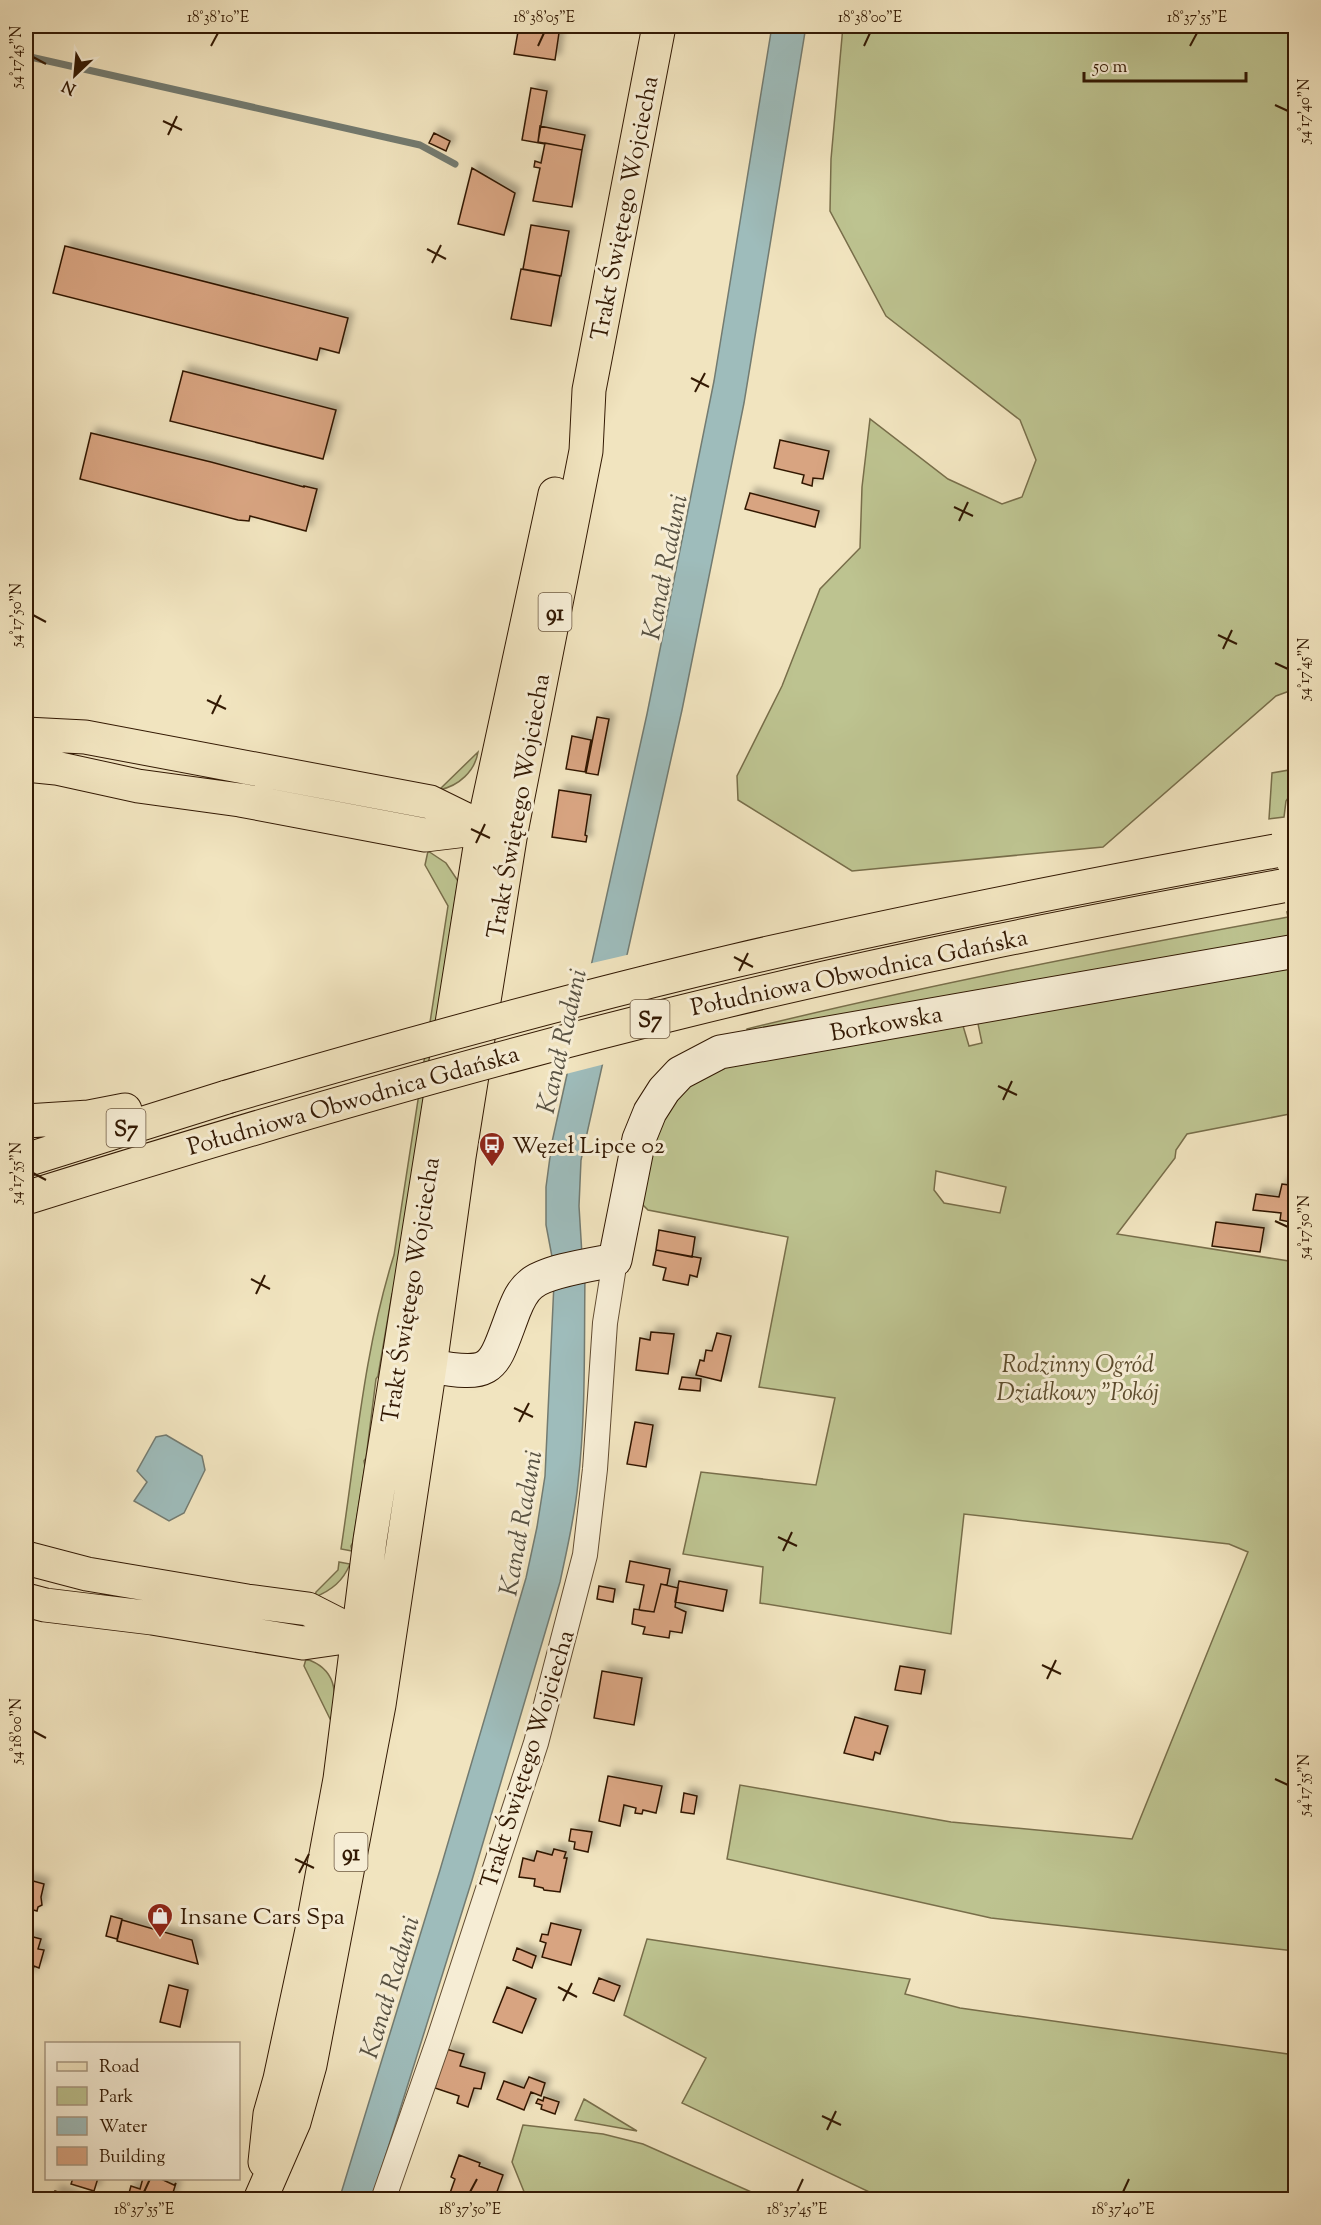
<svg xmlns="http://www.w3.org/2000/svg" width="1321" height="2225" font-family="'Sorts Mill Goudy',serif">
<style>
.green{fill:#bdc390;stroke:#786e4a;stroke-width:1.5;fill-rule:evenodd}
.water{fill:#9ebcbb;stroke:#737b71;stroke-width:1.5}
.pier{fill:#f1e4bf}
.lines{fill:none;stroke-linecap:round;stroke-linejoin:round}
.stream{stroke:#737b71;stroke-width:7}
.building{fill:#d8a481;stroke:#331903;stroke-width:1.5;filter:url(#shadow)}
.street-casing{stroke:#624c32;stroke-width:26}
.secondary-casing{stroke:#331903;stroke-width:35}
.primary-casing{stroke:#331903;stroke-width:35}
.highway-casing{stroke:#331903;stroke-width:35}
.street{stroke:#f6edd5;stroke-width:24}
.secondary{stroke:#f6edd5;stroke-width:33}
.primary{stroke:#f1e4bf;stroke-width:33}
.highway{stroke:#f1e4bf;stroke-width:33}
.highway-bridge-casing{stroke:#331903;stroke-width:35;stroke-linecap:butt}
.highway-bridge{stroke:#f1e4bf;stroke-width:33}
.ticks{fill:none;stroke:#331903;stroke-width:2}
.labels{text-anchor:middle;stroke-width:6;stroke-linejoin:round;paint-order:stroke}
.shield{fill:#f6edd5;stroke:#6e5942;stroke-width:1.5}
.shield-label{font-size:22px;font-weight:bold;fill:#331903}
.street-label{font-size:24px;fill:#331903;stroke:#f6edd5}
.poi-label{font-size:24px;fill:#331903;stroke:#f6edd5;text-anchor:start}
.park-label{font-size:24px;font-style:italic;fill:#5c4c2d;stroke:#f6edd5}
.water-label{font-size:26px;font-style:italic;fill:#585243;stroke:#f6edd5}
.neatline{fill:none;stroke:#331903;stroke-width:2}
.ticks-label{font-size:15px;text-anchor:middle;fill:#331903}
</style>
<defs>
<filter id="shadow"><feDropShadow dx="5.5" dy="-5.5" stdDeviation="3" flood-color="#0004"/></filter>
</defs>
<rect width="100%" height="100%" fill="#f1e4bf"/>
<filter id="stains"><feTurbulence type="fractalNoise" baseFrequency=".00333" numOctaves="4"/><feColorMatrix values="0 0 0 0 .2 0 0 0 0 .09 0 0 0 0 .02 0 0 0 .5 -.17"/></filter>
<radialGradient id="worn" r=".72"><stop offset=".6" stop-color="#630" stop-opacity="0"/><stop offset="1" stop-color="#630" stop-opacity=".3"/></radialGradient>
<!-- green -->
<path class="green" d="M843 26H1295V689L1276 696 1103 847 852 871 738 800 737 776 782 686 820 589 860 548 862 487 870 419 948 479 1002 504 1022 497 1036 460 1020 420 886 316 830 211 831 159Z
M478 752C475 771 459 786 439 790Z
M1295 769V788L1286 801 1284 817 1269 819 1272 773Z
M428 851 446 863 458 881 394 1291 392 1294 378 1376 376 1379 366 1458 364 1461 365 1466 353 1542 351 1546 352 1551 341 1549C356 1451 364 1350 394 1255L448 906 425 865Z
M1295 911V937L747 1031V1029C926 985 1106 950 1288 917L1287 912Z
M1295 962V1113L1187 1134 1176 1150 1175 1158 1117 1234 1295 1262V1951L991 1918 727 1859 740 1785 951 1822 1132 1839 1248 1552 1229 1544 964 1514 951 1634 760 1603 763 1567 683 1554 701 1472 816 1485 835 1398 759 1387 788 1237 648 1210 637 1199 651 1141 666 1110 689 1083 725 1065 961 1019 969 1046 982 1043 978 1024 983 1016ZM936 1171 1006 1187 1000 1213 944 1203 934 1190Z
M339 1562 350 1564C343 1581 332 1590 315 1597L316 1592 338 1570Z
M306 1659C341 1670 335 1699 335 1729L304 1666Z
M647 1939 910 1979 905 1994 960 2008 1295 2055V2199H884L682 2103 706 2058 624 2015Z
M584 2099 637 2131 575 2120Z
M523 2125 603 2134 643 2144 767 2199H527L512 2162Z"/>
<!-- water -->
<path class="water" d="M772 26H806L744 403 682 710 581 1160 579 1206 582 1255 553 1262 546 1225V1187L552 1142 647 714 714 381Z
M585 1275C584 1344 586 1414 578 1483 575 1516 567 1549 560 1582L472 1880 372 2199 339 2200 440 1870 526 1578 537 1527 545 1476 554 1283Z
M166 1435 202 1456 205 1470 184 1513 169 1521 134 1501 147 1482 137 1471 156 1437Z"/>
<!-- pier -->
<path class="pier" d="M631 954 605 1064 562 1075 588 964Z"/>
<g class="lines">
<!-- stream -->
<path class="stream" d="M26 56 420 145 455 164"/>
</g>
<!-- building -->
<path class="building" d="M519 26H560L555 60 514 54Z
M531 88 547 91 538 142 545 144 522 140Z
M540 126 585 135 582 150 538 142Z
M434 133 450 141 446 151 429 143Z
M545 143 582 150 572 207 533 201 540 168 534 167 535 161 541 163Z
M472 168 515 193 504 235 458 224Z
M531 225 569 231 561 276 523 269Z
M65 246 348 318 339 353 320 348 317 360 53 293Z
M521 269 560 276 551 326 511 319Z
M183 371 336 410 323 459 170 421Z
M91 433 211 462 304 487V486L317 489 306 531 250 516 249 521 238 520 80 479Z
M780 440 829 451 823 479 813 478 812 486 802 483 804 475 774 468Z
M750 493 819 511 815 527 745 509Z
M597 717 609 719 598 775 586 773Z
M572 736 591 740 585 772 566 769Z
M559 790 591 795 585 835 587 836 586 842 552 837Z
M1282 1184 1296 1186V1223L1280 1220 1281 1213 1253 1210 1256 1194 1279 1197Z
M1216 1222 1264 1228 1260 1252 1212 1246Z
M659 1230 695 1237 692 1257 656 1250Z
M656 1250 701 1258 697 1277 690 1275 688 1285 663 1280 666 1268 653 1265Z
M651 1332 674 1334 668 1374 636 1370 640 1338 650 1340Z
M717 1333 731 1336 721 1381 696 1375 700 1360 704 1361 706 1350 712 1351Z
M682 1377 701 1379 700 1391 679 1389Z
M635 1422 653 1425 646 1467 627 1464Z
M630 1561 670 1569 667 1585 661 1584 654 1612 639 1610 644 1585 626 1582Z
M679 1581 727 1590 723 1611 675 1602Z
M661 1584 678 1588 675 1607 686 1612 682 1633 670 1631 669 1638 643 1634 645 1627 632 1624 634 1609 654 1612Z
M599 1586 615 1589 613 1602 597 1599Z
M900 1666 925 1670 921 1694 895 1690Z
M602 1671 642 1678 634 1725 594 1718Z
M855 1717 888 1726 880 1754 875 1752 873 1760 844 1753Z
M608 1776 662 1786 656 1813 643 1810 642 1814 635 1813 636 1808 624 1805 620 1826 599 1821Z
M684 1793 697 1796 694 1814 681 1812Z
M571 1829 592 1832 588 1852 574 1849 575 1842 569 1841Z
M554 1849 566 1852 564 1858H567L560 1892 544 1890 543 1888 534 1886 535 1879 519 1877 523 1858 534 1861 537 1851 552 1855Z
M26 1879 44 1884 41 1897 42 1905 38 1907 37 1911 26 1908Z
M111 1916 122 1919 117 1939 106 1936Z
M122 1920 192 1940 198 1964 117 1941Z
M551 1923 581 1930 571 1965 542 1957 546 1943 540 1941 542 1934 548 1935Z
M26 1935 41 1939 38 1949 44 1950 39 1968 34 1966 31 1976 26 1975Z
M517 1948 536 1956 532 1968 513 1960Z
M599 1978 620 1986 614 2001 593 1993Z
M169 1985 188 1990 180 2027 160 2022Z
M507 1987 536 1999 522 2033 493 2022Z
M446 2049 464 2054 460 2066 485 2073 481 2089 474 2088 468 2107 457 2103 459 2096 435 2088Z
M529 2077 545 2083 541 2096 531 2092 524 2110 497 2099 504 2081 524 2088Z
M544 2097 559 2102 555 2114 541 2109 542 2105 536 2103 538 2099 543 2101Z
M459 2155 480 2163 479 2166 503 2175 494 2200H457L449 2196 455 2179 451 2177Z
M73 2178H98L94 2191 71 2184Z
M143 2178H159L174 2185 176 2183 171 2199 164 2197 163 2200H127L131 2186 140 2189Z
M55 2191 74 2197 73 2200H52Z"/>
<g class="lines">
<defs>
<path id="street" d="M383 2200 439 2039 536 1743 585 1555 595 1469 605 1323 615 1260"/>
<path id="secondary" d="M430 1366C496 1378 492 1369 514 1311 518 1301 522 1291 531 1284 546 1271 595 1264 615 1260L639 1139 650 1112 664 1090 680 1073 720 1052 1296 951"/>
<path id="primary" d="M265 2162 270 2114 280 2079 312 1930 340 1779 370 1540 483 828 555 494
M260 2200 294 2122 310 2065 379 1705 430 1366 459 1157 511 832 586 451 589 390 659 26"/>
<path id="highway" d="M26 734 85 737 430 802 483 828 511 832
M26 765 56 768 138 786 240 800 425 835 483 828
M26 1121 89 1117 125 1110
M26 1160 227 1097
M26 1558 87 1574 247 1601 308 1609 359 1635
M26 1600 45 1605 152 1618 303 1643 359 1635 387 1638"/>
</defs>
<!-- street casing -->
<use href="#street" class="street-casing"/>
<!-- secondary casing -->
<use href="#secondary" class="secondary-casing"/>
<!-- primary casing -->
<use href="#primary" class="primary-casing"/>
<!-- highway casing -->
<use href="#highway" class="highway-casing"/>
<!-- street -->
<use href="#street" class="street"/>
<!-- secondary -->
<use href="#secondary" class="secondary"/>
<!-- primary -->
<use href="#primary" class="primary"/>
<!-- highway -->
<use href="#highway" class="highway"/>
<defs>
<path id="highway-bridge" d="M227 1097C395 1048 564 1001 734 961 914 919 1094 884 1275 851
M29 1197C246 1129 464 1065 685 1011 882 962 1082 923 1282 886"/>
</defs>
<!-- highway-bridge casing -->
<use href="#highway-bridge" class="highway-bridge-casing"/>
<!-- highway-bridge -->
<use href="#highway-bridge" class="highway-bridge"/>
</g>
<!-- ticks -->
<path class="ticks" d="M211 46 218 33M538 46 544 33M864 46 870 33M1190 46 1197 33M33 57 46 64M1275 105 1288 111M163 121 182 130M168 135 177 116M427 249 446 259M432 263 441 245M691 378 709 387M695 392 705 373M954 507 973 516M959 521 968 502M33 615 46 622M1218 635 1237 644M1223 649 1232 630M1275 663 1288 669M207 700 226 709M212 714 221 695M471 829 490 838M476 843 485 824M734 957 753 967M739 971 748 953M998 1086 1017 1095M1003 1100 1012 1081M33 1173 46 1180M1275 1221 1288 1227M251 1279 270 1289M256 1294 265 1275M514 1408 533 1417M519 1422 529 1403M778 1537 797 1546M783 1551 792 1532M1042 1665 1061 1674M1047 1679 1056 1660M33 1731 46 1738M1275 1779 1288 1785M295 1859 314 1868M299 1873 309 1854M558 1987 577 1997M563 2001 572 1983M822 2116 841 2125M827 2130 836 2111M144 2192 150 2179M470 2192 477 2179M797 2192 803 2179M1123 2192 1129 2179"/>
<!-- icons -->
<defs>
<symbol id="bus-pin" viewBox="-11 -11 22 30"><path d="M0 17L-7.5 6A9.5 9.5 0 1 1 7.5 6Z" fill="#8f2418" stroke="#f6edd5"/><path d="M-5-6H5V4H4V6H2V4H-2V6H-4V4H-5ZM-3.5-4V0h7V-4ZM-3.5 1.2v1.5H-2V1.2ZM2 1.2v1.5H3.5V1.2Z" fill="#fff"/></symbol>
<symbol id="shop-pin" viewBox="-11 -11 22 30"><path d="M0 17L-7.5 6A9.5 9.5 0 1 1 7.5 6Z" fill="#8f2418" stroke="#f6edd5"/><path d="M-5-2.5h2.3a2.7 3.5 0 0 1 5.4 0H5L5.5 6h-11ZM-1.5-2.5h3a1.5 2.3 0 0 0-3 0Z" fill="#fff"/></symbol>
</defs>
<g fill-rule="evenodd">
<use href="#bus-pin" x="477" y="1130" width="30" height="40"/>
<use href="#shop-pin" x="145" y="1901" width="30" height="40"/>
</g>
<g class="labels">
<!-- shield labels -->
<g class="shield">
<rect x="538.5" y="593" width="33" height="38" rx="4.5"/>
<rect x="630.5" y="1000" width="39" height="38" rx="4.5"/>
<rect x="106.5" y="1109" width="39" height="38" rx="4.5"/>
<rect x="334.5" y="1833" width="33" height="38" rx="4.5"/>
</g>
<g class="shield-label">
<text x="555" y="620">91</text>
<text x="650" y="1027">S7</text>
<text x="126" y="1136">S7</text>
<text x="351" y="1860">91</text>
</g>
<!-- street labels -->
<g class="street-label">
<text transform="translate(624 208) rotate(-79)" y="8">Trakt Świętego Wojciecha</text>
<text transform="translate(518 806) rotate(-80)" y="8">Trakt Świętego Wojciecha</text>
<text transform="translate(859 972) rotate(-12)" y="8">Południowa Obwodnica Gdańska</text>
<text transform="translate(886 1023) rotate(-10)" y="8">Borkowska</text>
<text transform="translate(353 1100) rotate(-16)" y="8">Południowa Obwodnica Gdańska</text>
<text transform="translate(410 1290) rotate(-81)" y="8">Trakt Świętego Wojciecha</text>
<text transform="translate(527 1759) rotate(-73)" y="8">Trakt Świętego Wojciecha</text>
</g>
<!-- poi labels -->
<g class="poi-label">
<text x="512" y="1153">Węzeł Lipce 02</text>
<text x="180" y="1924">Insane Cars Spa</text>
</g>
<!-- park labels -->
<g class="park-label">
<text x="1078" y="1372">Rodzinny Ogród<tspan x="1078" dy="28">Działkowy "Pokój</tspan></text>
</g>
<!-- water labels -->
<g class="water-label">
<text transform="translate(664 567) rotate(-79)" y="9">Kanał Raduni</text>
<text transform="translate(561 1041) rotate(-77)" y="9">Kanał Raduni</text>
<text transform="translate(520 1523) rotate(-80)" y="9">Kanał Raduni</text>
<text transform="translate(389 1987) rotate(-73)" y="9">Kanał Raduni</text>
</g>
</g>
<!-- margin -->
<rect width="1321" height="2225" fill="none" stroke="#f1e4bf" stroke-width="66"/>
<!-- legend -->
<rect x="45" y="2042" width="195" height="138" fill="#f6edd5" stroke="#a89881" stroke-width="1.5"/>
<rect x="57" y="2062" width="30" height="9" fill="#f1e4bf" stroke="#a89881" stroke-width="1.5"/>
<text x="99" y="2072" font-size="18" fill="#331903">Road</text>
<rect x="57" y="2087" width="30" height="18" fill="#bdc390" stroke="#a89881" stroke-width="1.5"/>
<text x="99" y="2102" font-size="18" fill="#331903">Park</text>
<rect x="57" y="2117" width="30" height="18" fill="#9ebcbb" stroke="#a89881" stroke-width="1.5"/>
<text x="99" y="2132" font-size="18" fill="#331903">Water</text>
<rect x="57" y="2147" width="30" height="18" fill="#d8a481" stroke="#a89881" stroke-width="1.5"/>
<text x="99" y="2162" font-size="18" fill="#331903">Building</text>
<!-- north arrow -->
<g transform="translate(75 75) rotate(206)" stroke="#f6edd5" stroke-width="4.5" paint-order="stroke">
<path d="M0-4.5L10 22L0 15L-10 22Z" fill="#331903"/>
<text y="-9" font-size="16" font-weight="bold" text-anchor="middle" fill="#331903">N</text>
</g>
<!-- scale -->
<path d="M1084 72v9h162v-9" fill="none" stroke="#331903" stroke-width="3"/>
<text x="1093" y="72" font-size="18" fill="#331903" stroke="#f6edd5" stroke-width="4.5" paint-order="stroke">50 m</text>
<rect x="33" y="33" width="1255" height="2159" class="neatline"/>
<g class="ticks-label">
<text x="218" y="22">18°38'10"E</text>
<text x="544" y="22">18°38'05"E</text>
<text x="870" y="22">18°38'00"E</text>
<text x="1197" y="22">18°37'55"E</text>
<text transform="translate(16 57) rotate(-90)" y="5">54°17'45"N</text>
<text transform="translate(1304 111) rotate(-90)" y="5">54°17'40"N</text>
<text transform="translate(16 615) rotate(-90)" y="5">54°17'50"N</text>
<text transform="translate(1304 669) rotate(-90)" y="5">54°17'45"N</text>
<text transform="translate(16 1173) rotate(-90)" y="5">54°17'55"N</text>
<text transform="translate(1304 1227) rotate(-90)" y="5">54°17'50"N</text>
<text transform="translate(16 1731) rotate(-90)" y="5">54°18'00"N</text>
<text transform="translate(1304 1785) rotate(-90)" y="5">54°17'55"N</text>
<text x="144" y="2214">18°37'55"E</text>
<text x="470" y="2214">18°37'50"E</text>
<text x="797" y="2214">18°37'45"E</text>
<text x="1123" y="2214">18°37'40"E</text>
</g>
<rect width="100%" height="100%" filter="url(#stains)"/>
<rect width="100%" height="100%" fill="url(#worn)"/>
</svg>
